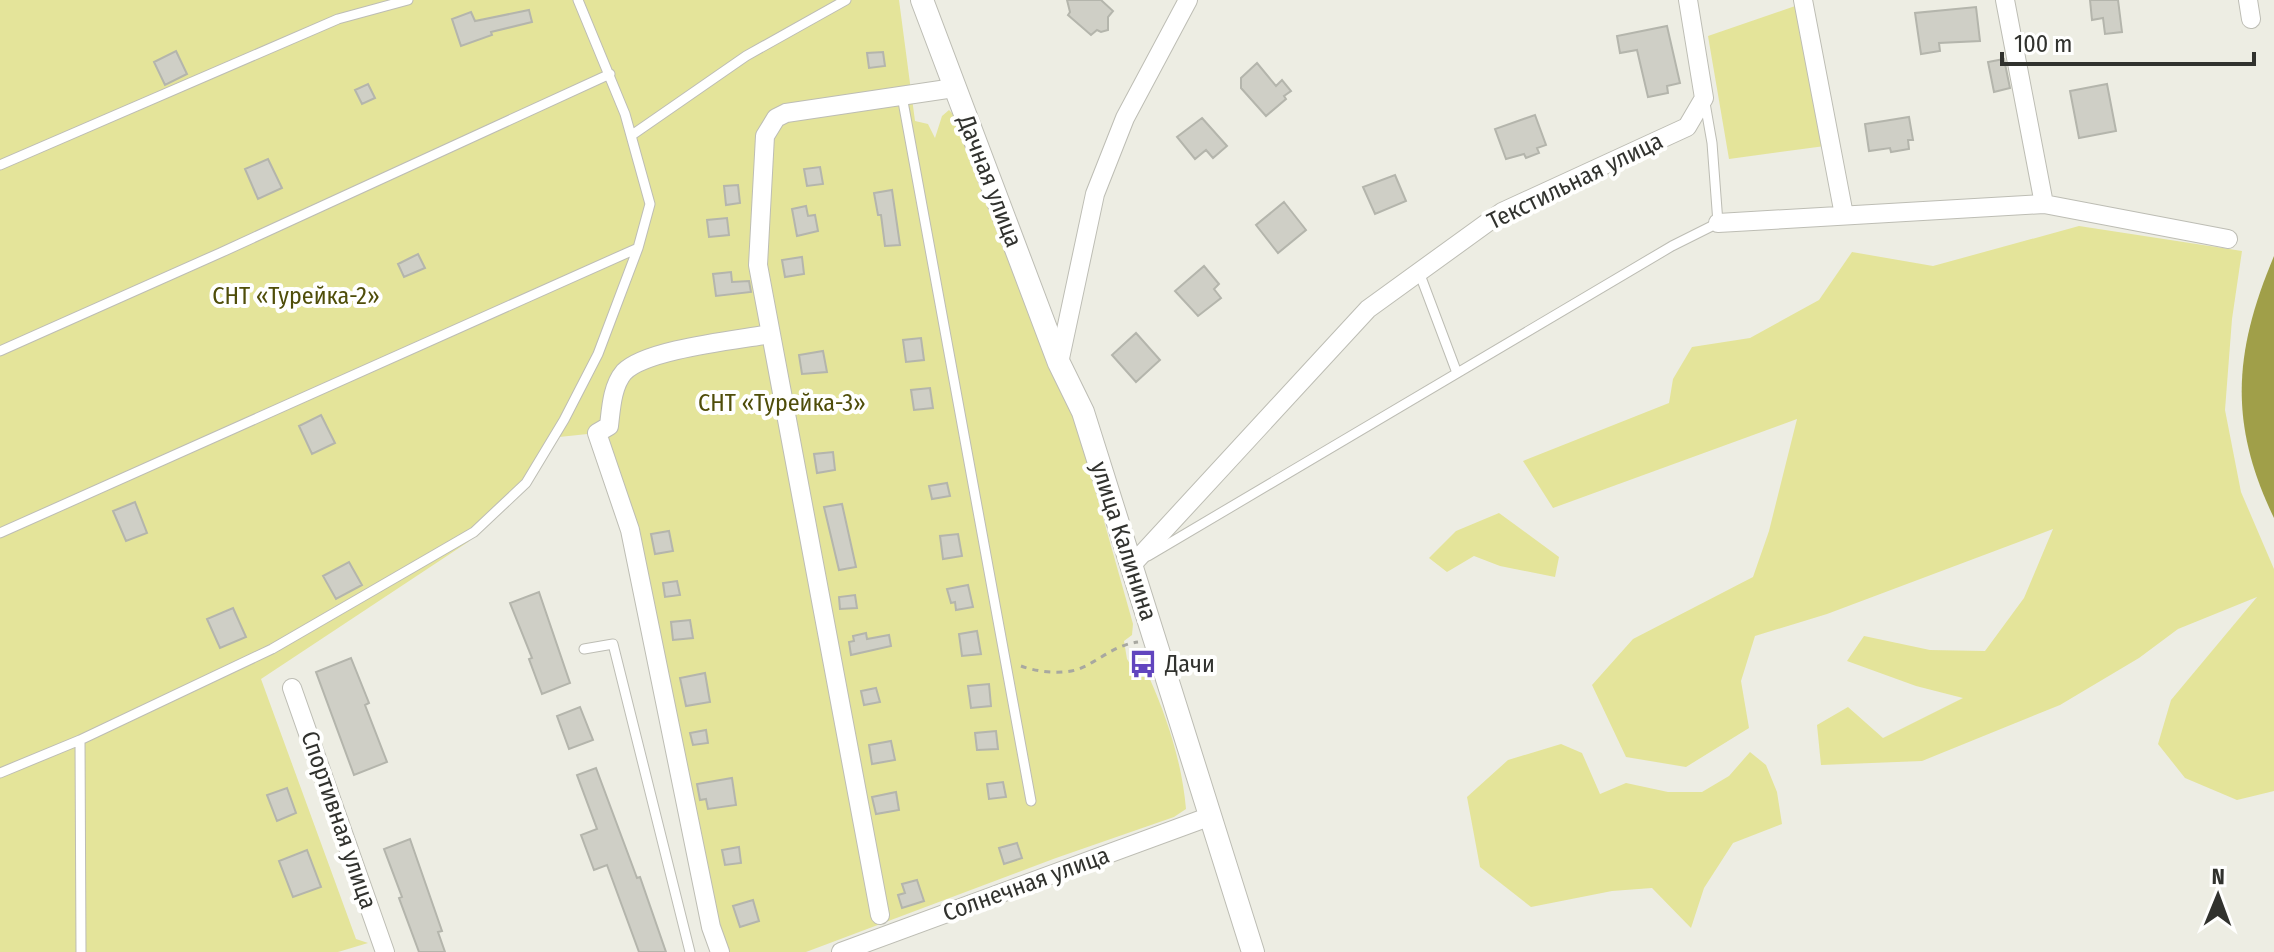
<svg xmlns="http://www.w3.org/2000/svg" width="2274" height="952" font-family="'Fira Sans Condensed',sans-serif">
<style>
.green{fill:#e4e49a}
.water{fill:#a09f49}
.building{fill:#cfcfc6;stroke:#b4b5ac;stroke-width:2}
.lines{fill:none;stroke-linecap:round;stroke-linejoin:round}
.service-casing{stroke:#bdbdb4;stroke-width:11}
.minor-casing{stroke:#bdbdb4;stroke-width:20}
.tertiary-casing{stroke:#bdbdb4;stroke-width:24}
.path{stroke:#a8a8a0;stroke-width:3;stroke-dasharray:6 6;stroke-linecap:butt}
.service{stroke:#fff;stroke-width:9}
.minor{stroke:#fff;stroke-width:18}
.tertiary{stroke:#fff;stroke-width:22}
.labels{text-anchor:middle;stroke-width:8;stroke-linejoin:round;paint-order:stroke}
.street-label{font-size:24px;fill:#31322e;stroke:#fffffe}
.park-label{font-size:24px;fill:#4f4d09;stroke:#fffffe}
.poi-label{font-size:24px;fill:#31322e;stroke:#fffffe;text-anchor:start}
</style>
<rect width="100%" height="100%" fill="#edede3"/>
<!-- green -->
<path class="green" d="M0 0H899L915 121 928 124 935 138 942 116 949 110 954 115 1061 368 1133 624 1132 635 1124 641 1127 659 1138 677H1149C1168 720 1182 763 1186 809L1174 817 1056 858 806 952H720L661 681 597 433 559 437 522 489 468 542 261 679 356 939 368 943 338 952H0Z
M1798 5 1825 146 1729 159 1708 36Z
M2079 226 2242 251 2232 319 2225 410 2241 492 2274 569V791L2237 800 2185 778 2158 744 2171 700 2257 597 2178 629 2139 658 2060 705 1922 761 1821 765 1817 725 1848 707 1883 738 1963 698 1916 686 1847 661 1864 636 1930 650 1985 651 2024 598 2053 529 1827 614 1755 636 1741 681 1749 728 1686 767 1626 757 1592 685 1633 639 1753 577 1769 531 1797 419 1553 508 1523 461 1669 403 1673 379 1692 347 1750 338 1819 300 1852 252 1933 266Z
M1499 513 1559 557 1555 577 1500 566 1474 556 1447 572 1429 558 1456 531Z
M1561 744 1582 753 1600 794 1626 783 1668 792H1702L1729 776 1750 752 1766 765 1777 792 1782 824 1733 843 1704 888 1691 928 1652 888 1612 891 1531 907 1480 867 1467 797 1508 760Z"/>
<!-- water -->
<path class="water" d="M2274 256V518C2228 423 2234 351 2274 256Z"/>
<!-- building -->
<path class="building" d="M1067 0H1101L1113 11 1108 17V30L1101 32 1097 30 1091 35 1068 15 1070 12Z
M2090 0H2118L2122 32 2105 34 2103 18 2092 20Z
M1976 7 1980 41 1939 43 1940 51 1921 54 1915 13Z
M529 10 532 22 491 32 492 35 461 46 452 19 471 12 475 21Z
M1667 26 1680 83 1667 86 1668 93 1648 97 1637 50 1620 53 1617 36Z
M176 51 187 74 165 85 154 62Z
M883 52 885 66 869 68 867 53Z
M2004 59 2010 88 1994 92 1988 62Z
M1257 63 1276 86 1282 80 1291 91 1284 96 1286 99 1266 116 1241 88V78Z
M368 84 375 98 362 104 355 90Z
M2107 84 2116 131 2079 138 2070 91Z
M1535 115 1546 145 1537 148 1539 153 1526 158 1524 154 1506 159 1495 129Z
M1909 117 1913 140H1908L1909 149 1891 152 1890 148 1869 151 1865 124Z
M1202 118 1227 146 1213 158 1206 150 1195 159 1177 137Z
M268 159 282 188 258 199 245 169Z
M820 167 823 184 807 186 804 169Z
M1395 175 1406 201 1375 214 1363 187Z
M738 185 740 203 726 205 724 186Z
M892 190 900 245 885 246 881 215H878L874 193Z
M1284 202 1306 230 1278 253 1256 225Z
M806 206 808 216 815 215 818 231 797 236 792 209Z
M727 218 729 235 709 237 707 220Z
M418 254 425 268 404 277 398 264Z
M802 257 804 274 785 277 782 260Z
M1204 266 1219 284 1214 289 1221 298 1198 316 1175 291Z
M731 272 732 282 749 281 751 292 716 296 713 274Z
M1136 333 1160 360 1136 382 1112 355Z
M921 338 924 360 906 362 903 340Z
M823 351 827 372 802 374 799 355Z
M930 388 933 408 914 410 911 390Z
M321 415 335 443 312 454 299 426Z
M833 452 835 470 817 473 814 454Z
M947 483 950 496 932 499 929 486Z
M135 502 147 533 126 541 113 511Z
M842 504 856 567 839 570 824 507Z
M669 531 673 551 655 554 651 534Z
M958 534 962 556 943 559 940 536Z
M349 562 362 585 336 599 323 576Z
M677 581 680 595 665 597 663 583Z
M968 585 973 607 956 610 955 602 951 603 947 589Z
M539 592 570 683 542 694 529 659 532 658 510 603Z
M855 595 857 608 840 609 839 597Z
M233 608 246 637 220 648 207 619Z
M690 620 693 638 673 640 671 622Z
M977 631 981 654 962 656 959 634Z
M866 633 867 639 889 635 891 646 851 655 849 642 854 641 853 636Z
M351 658 369 703 365 705 387 762 354 775 316 672Z
M705 673 710 702 686 706 680 678Z
M989 684 991 706 971 708 968 686Z
M876 688 880 702 864 705 861 691Z
M580 707 593 740 569 749 557 716Z
M706 730 708 743 693 745 690 733Z
M996 731 998 749 977 750 975 733Z
M891 741 895 760 872 764 869 745Z
M596 768 637 878 640 877 666 952H639L607 865 594 870 581 835 597 829 577 775Z
M732 778 736 805 708 809 706 799 700 800 697 784Z
M1003 782 1006 797 989 799 987 784Z
M287 788 296 813 277 821 267 795Z
M896 792 899 810 876 814 872 797Z
M410 839 442 931 438 932 445 952H419L399 898 402 897 384 849Z
M1017 843 1022 858 1004 864 999 848Z
M739 847 741 863 725 865 722 850Z
M307 850 321 887 293 897 279 861Z
M917 880 924 901 902 908 898 895 905 893 902 884Z
M753 900 759 921 740 927 733 906Z"/>
<g class="lines">
<defs>
<path id="service" d="M902 96 1031 801
M632 135 746 56 846 0
M0 165 338 19 408 0
M1419 272 1457 373
M0 351 220 253 610 74
M0 533 638 248
M1148 556 1672 246 1718 223 1712 143 1705 103
M584 649 613 644 690 952
M80 740 81 952
M0 773 80 740 272 649 474 532 526 483 564 420 598 354 638 248 650 204 625 114 578 0"/>
<path id="minor" d="M1803 0 1844 215
M2005 0 2044 204
M2248 0 2251 19
M1718 223 2044 204 2228 239
M1059 363 1095 194 1125 118 1188 0
M1131 566 1368 309 1502 212 1687 127 1704 98 1688 0
M292 688 385 952
M880 915 758 265 765 136 776 118 786 113 954 88
M720 952 711 927 630 530 597 433 609 426C611 409 612 386 624 372 646 349 737 340 770 334
M841 952 1211 816"/>
<path id="tertiary" d="M922 0 1059 363 1083 412 1253 952"/>
</defs>
<!-- service casing -->
<use href="#service" class="service-casing"/>
<!-- minor casing -->
<use href="#minor" class="minor-casing"/>
<!-- tertiary casing -->
<use href="#tertiary" class="tertiary-casing"/>
<!-- path -->
<path class="path" d="M1021 666C1037 672 1062 675 1079 669 1099 661 1114 645 1138 642"/>
<!-- service -->
<use href="#service" class="service"/>
<!-- minor -->
<use href="#minor" class="minor"/>
<!-- tertiary -->
<use href="#tertiary" class="tertiary"/>
</g>
<!-- icons -->
<defs>
<symbol id="bus-bare" viewBox="-9 -9 18 18"><path d="M-5-6H5V4H4V6H2V4H-2V6H-4V4H-5ZM-3.5-4V0h7V-4ZM-3.5 1.2v1.5H-2V1.2ZM2 1.2v1.5H3.5V1.2Z" fill="#6145be" stroke="#fffffe" stroke-width="2.5" paint-order="stroke"/></symbol>
</defs>
<g fill-rule="evenodd">
<use href="#bus-bare" x="1123" y="644" width="40" height="40"/>
</g>
<g class="labels">
<!-- street labels -->
<g class="street-label">
<text transform="translate(990 181) rotate(69)" y="8">Дачная улица</text>
<text transform="translate(1575 181) rotate(-26)" y="8">Текстильная улица</text>
<text transform="translate(1124 541) rotate(72)" y="8">улица Калинина</text>
<text transform="translate(339 820) rotate(71)" y="8">Спортивная улица</text>
<text transform="translate(1026 884) rotate(-20)" y="8">Солнечная улица</text>
</g>
<!-- park labels -->
<g class="park-label">
<text x="296" y="304">СНТ «Турейка-2»</text>
<text x="782" y="411">СНТ «Турейка-3»</text>
</g>
<!-- poi labels -->
<g class="poi-label">
<text x="1165" y="672">Дачи</text>
</g>
</g>
<!-- north arrow -->
<g transform="translate(2218 896) rotate(1)" stroke="#fffffe" stroke-width="6" paint-order="stroke">
<path d="M0-6L14 30L0 20L-14 30Z" fill="#31322e"/>
<text y="-12" font-size="22" font-weight="bold" text-anchor="middle" fill="#31322e">N</text>
</g>
<!-- scale -->
<path d="M2002 52v12h252v-12" fill="none" stroke="#31322e" stroke-width="4"/>
<text x="2014" y="52" font-size="24" fill="#31322e" stroke="#fffffe" stroke-width="6" paint-order="stroke">100 m</text>
</svg>
